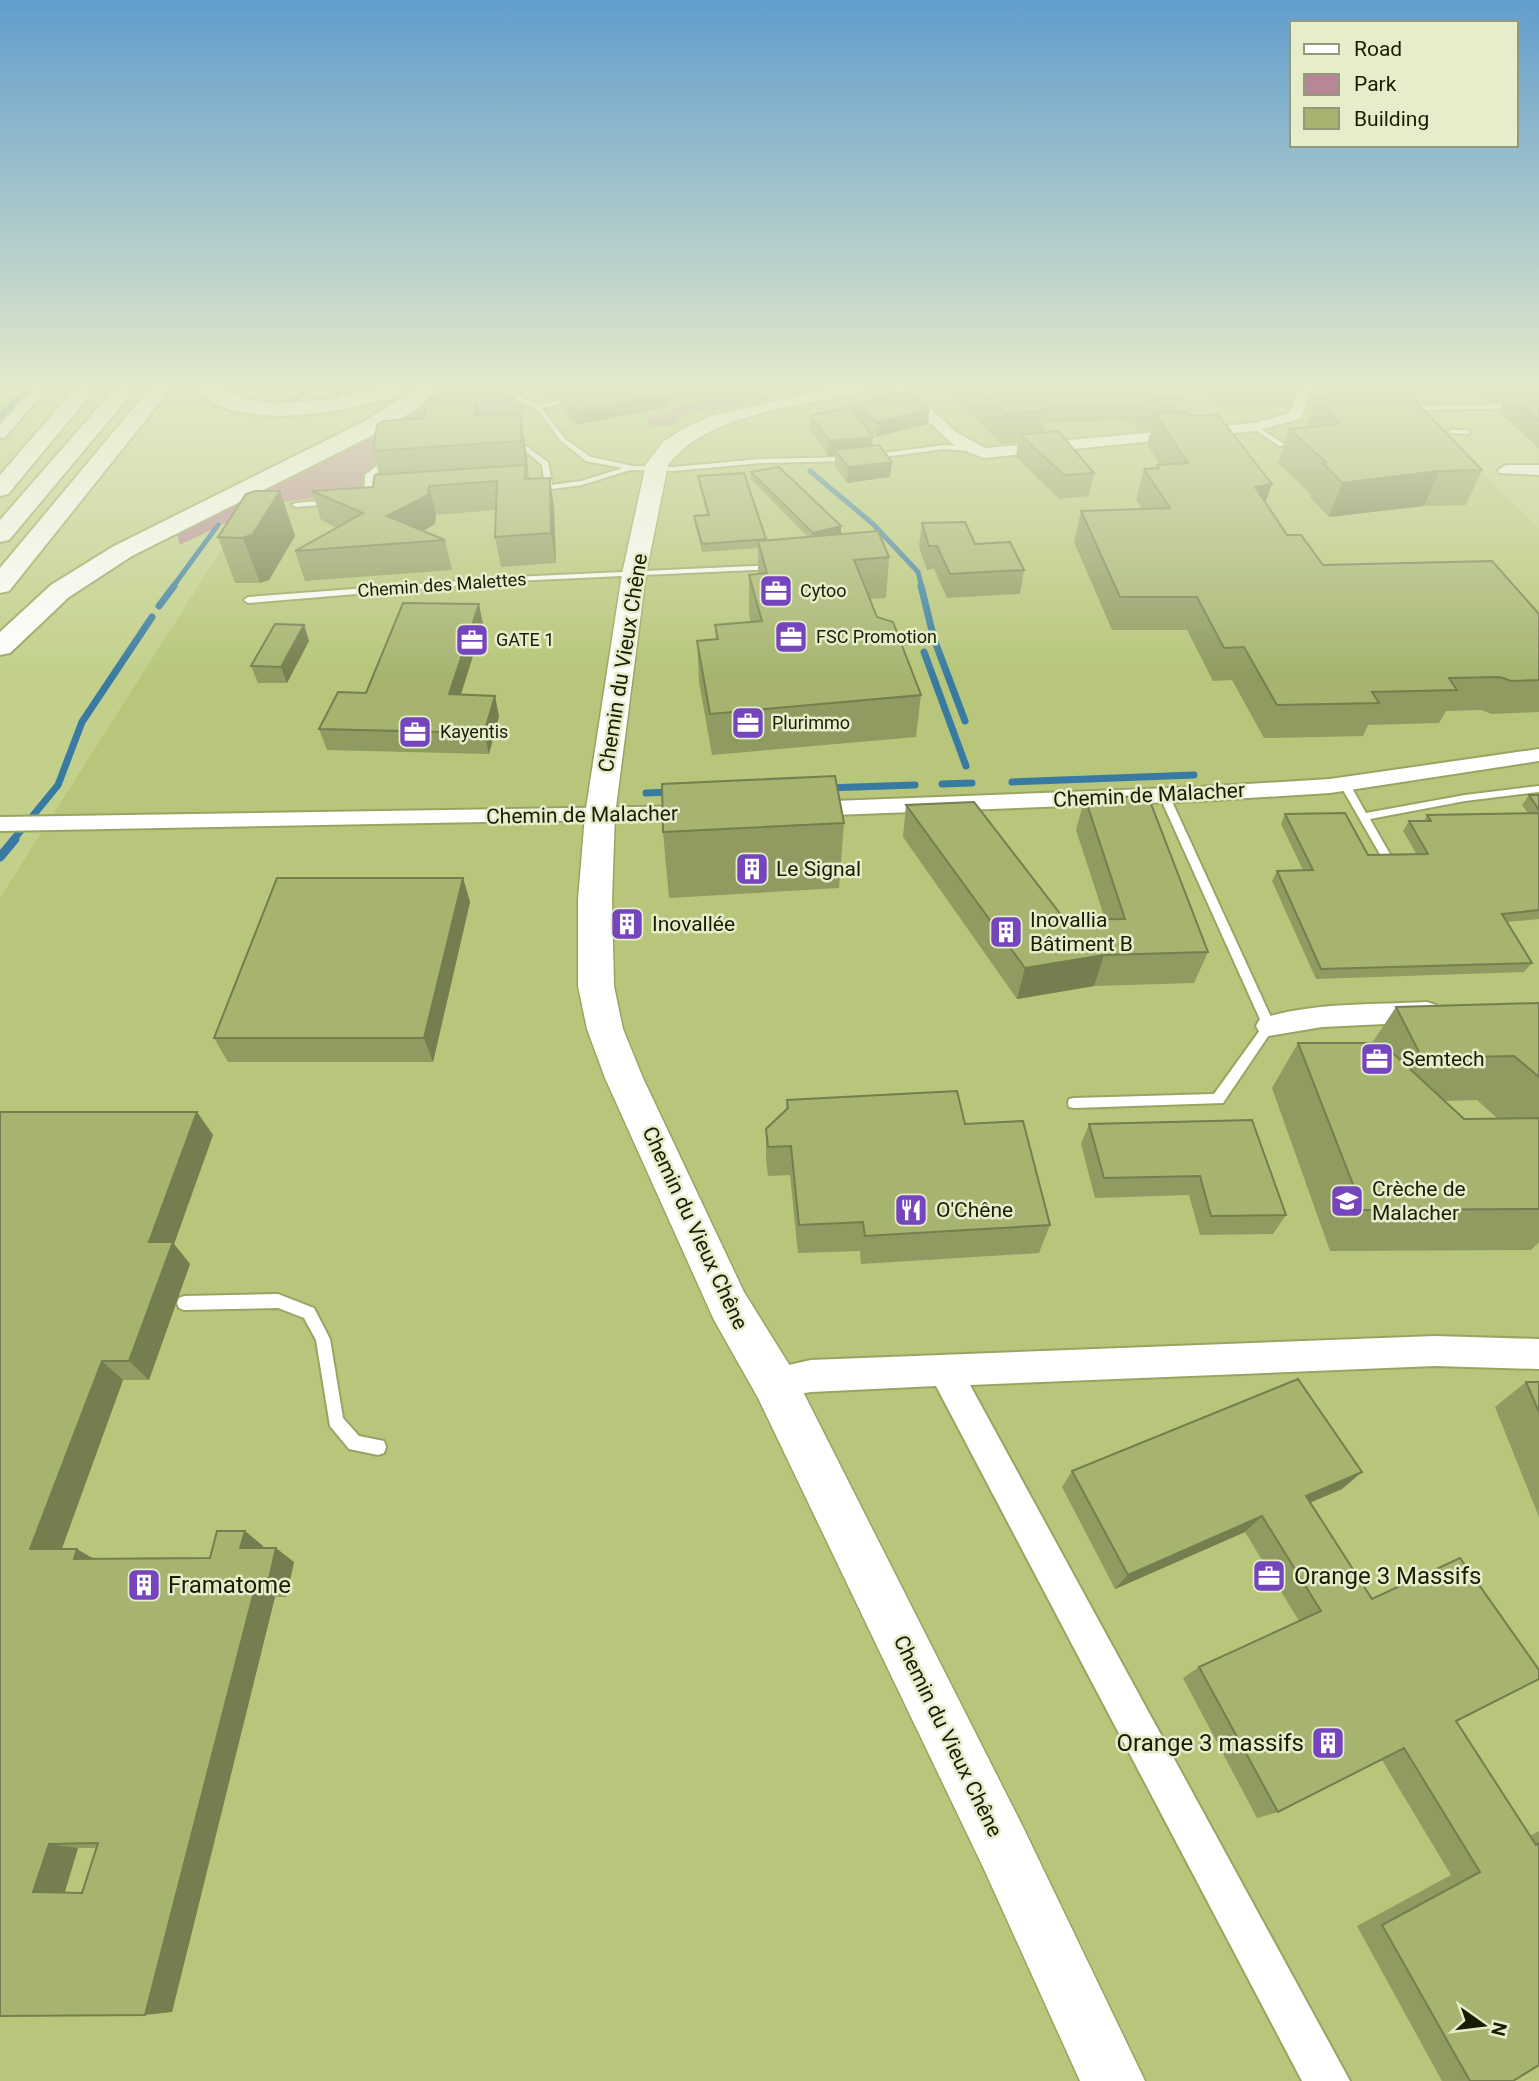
<svg xmlns="http://www.w3.org/2000/svg" width="1539" height="2081" font-family="Roboto,sans-serif">
<style>
.built{fill:#b7c67a}
.green{fill:#b88797}
.lines{fill:none;stroke-linecap:round;stroke-linejoin:round}
.stream-far2{stroke:#387aa2;stroke-width:5}
.stream-far1{stroke:#387aa2;stroke-width:7}
.stream{stroke:#387aa2;stroke-width:9}
.service-casing{stroke:#98a562;stroke-width:4}
.minor-casing{stroke:#98a562;stroke-width:4}
.secondary-casing{stroke:#98a562;stroke-width:3}
.trunk-casing{stroke:#98a562;stroke-width:4}
.motorway-casing{stroke:#98a562;stroke-width:4}
.service{fill:#fff;fill-rule:evenodd}
.minor{fill:#fff;fill-rule:evenodd}
.secondary{fill:#fff;fill-rule:evenodd}
.trunk{fill:#fff;fill-rule:evenodd}
.motorway{fill:#fff;fill-rule:evenodd}
.wall{fill:#8f9b60;fill-rule:evenodd}
.shaded-wall{fill:#747e4e}
.building{fill:#a6b470;stroke:#747e4e;stroke-width:2;fill-rule:evenodd}
.labels{text-anchor:middle;stroke-width:5;stroke-linejoin:round;paint-order:stroke}
.far-street-label{font-size:18px;fill:#191e03;stroke:#e5edca}
.far-poi-label{font-size:18px;fill:#191e03;stroke:#e5edca;text-anchor:start}
.street-label{font-size:21px;fill:#191e03;stroke:#e5edca}
.poi-label{font-size:21px;fill:#191e03;stroke:#e5edca;text-anchor:start}
.near-poi-label{font-size:24px;fill:#191e03;stroke:#e5edca;text-anchor:start}
</style>
<rect width="100%" height="100%" fill="#c2d08b"/>
<!-- built -->
<path class="built" d="M459 387H1539V409L1423 412 1539 529V2081H0V898L244 514Z"/>
<!-- green -->
<path class="green" d="M446 387H514L525 399 523 428H500L395 455 376 476 372 493C337 498 297 496 264 507 235 516 207 533 179 545L178 534 422 410Z
M701 387 760 391 769 399 705 413 695 410 669 426 650 427 646 422 647 419C666 414 679 405 699 400Z"/>
<g class="lines">
<!-- stream-far2 -->
<path class="stream-far2" d="M336 395 341 387
M295 402 306 387
M0 417 25 390
M810 471 873 524 918 572 922 588
M172 588 218 525"/>
<!-- stream-far1 -->
<path class="stream-far1" d="M921 586 934 639 965 721
M159 606 174 586
M924 652 966 766
M1012 782 1194 775
M942 784 972 783
M826 788 915 785
M646 793 672 792
M13 840 58 785 82 722 152 617"/>
<!-- stream -->
<path class="stream" d="M0 857 15 839"/>
<defs>
<path id="service" d="M507 387H513C534 416 550 398 578 398V400L542 408 565 439 591 457 633 466 673 467 761 459 851 457 855 459 851 461 761 463 673 471 630 470 582 485 537 491 533 489 534 487 545 486 542 465 522 448 510 445V443L526 446 548 462 552 485 581 481 623 468 586 461 561 441 536 408 518 402Z
M1539 404V408L1406 410 1403 408 1406 406Z
M1253 426H1257L1285 445 1279 446 1253 428Z
M1451 430H1468L1471 432 1468 434 1449 433V431Z
M944 445 967 447 971 449 967 451 944 449 869 459 865 457 869 455Z
M387 458 394 460 373 476 371 500 364 502 365 475Z
M330 500 334 502 333 504 296 507 292 505 296 503Z
M773 565 777 567 776 569 514 581 248 603 244 600 248 597 514 577Z
M1344 780 1348 781 1366 813 1465 795 1539 786V792L1465 801 1370 819 1391 856 1386 860 1381 856 1339 783Z
M1164 792 1169 795 1275 1026 1223 1103 1074 1108 1069 1107 1068 1103 1069 1099 1074 1098 1214 1094 1263 1026 1159 795Z
M278 1294 314 1308 330 1339 343 1418 359 1436 384 1441 386 1447 384 1453 378 1455 349 1449 330 1426 316 1340 304 1318 278 1308 184 1310 179 1308 177 1303 179 1298 184 1296Z"/>
<path id="minor" d="M34 387H49L5 437 0 438V425Z
M891 387H907L956 432 985 448 1254 423 1290 413 1299 387H1313L1301 419 1255 431 984 458 956 447Z
M1506 465H1539V475L1500 473 1498 470Z
M1539 749V761L1330 793 1199 801 807 816 799 814 796 809 799 804 807 802 1199 787 1330 779Z
M698 806 706 808 709 813 706 818 0 831V817Z
M1427 1002 1436 1005 1440 1012 1436 1019 1427 1022 1322 1027 1269 1036 1260 1033 1256 1026 1260 1019C1313 1002 1372 1005 1427 1002Z
M1435 1336 1539 1339V1369L1435 1366 970 1385 1350 2081H1302L936 1386 811 1392 774 1398 762 1393 758 1382 762 1371 811 1360Z"/>
<path id="secondary" d="M833 387H869L866 391C804 407 709 411 668 465L646 574 615 815 612 900 614 986 623 1029 643 1078 744 1292 790 1366 1023 1827 1145 2081H1080L983 1867 758 1398 714 1320 605 1078 587 1029 578 986V900L585 815 622 574 646 464 663 442 684 428 711 416Z"/>
<path id="trunk" d="M76 387H97L8 494 0 496V475Z
M195 387H220L250 400 273 403 328 400 381 387H410C404 396 387 399 376 402 333 414 226 431 195 387Z
M419 387H442L419 407 377 433 132 556 69 597 10 653 0 655V632L51 585 114 546 361 423Z"/>
<path id="motorway" d="M116 387H137L9 540 0 542V520Z
M151 387H172L9 591 0 593V568Z"/>
</defs>
<!-- service casing -->
<use href="#service" class="service-casing"/>
<!-- minor casing -->
<use href="#minor" class="minor-casing"/>
<!-- secondary casing -->
<use href="#secondary" class="secondary-casing"/>
<!-- trunk casing -->
<use href="#trunk" class="trunk-casing"/>
<!-- motorway casing -->
<use href="#motorway" class="motorway-casing"/>
<!-- service -->
<use href="#service" class="service"/>
<!-- minor -->
<use href="#minor" class="minor"/>
<!-- secondary -->
<use href="#secondary" class="secondary"/>
<!-- trunk -->
<use href="#trunk" class="trunk"/>
<!-- motorway -->
<use href="#motorway" class="motorway"/>
</g>
<!-- wall -->
<path class="wall" d="M540 387H703V394L670 400V406L576 425 561 407 560 399 551 400Z
M949 387H1171L1178 398 1174 412 1190 416 1265 503 1287 535 1323 565 1539 614V712L1492 714 1481 710 1446 711 1439 723 1368 725 1363 736 1264 738 1232 680 1213 681 1187 630H1112L1074 542 1081 511 1142 509 1136 500 1144 469 1156 468 1157 465H1160L1147 444 1151 430 1138 431 1133 423H1127L1125 420 1045 423 1044 432 1094 473 1089 496 1059 499 1016 457 1018 442 1002 444 961 405V401Z
M1196 387H1296L1290 405 1218 407 1203 388H1198Z
M1373 387H1539V449L1499 411 1504 402H1490L1481 393 1410 395 1482 470 1466 505 1424 506 1329 517 1310 497 1311 494 1278 463 1289 429 1306 427 1317 396 1380 395Z
M476 397 479 415 520 414 527 456 528 479 554 507 556 563 501 567 495 537 496 510 436 515 435 524 423 531 445 540 452 570 305 581 295 551 337 528 321 520 312 491 373 487 379 475 373 451 424 418Z
M853 405 929 410 928 424 876 437 870 432 872 446 890 477 847 483 835 466V456H828L810 431 811 416 852 409Z
M751 472 841 534 889 557 886 598 870 599 877 617 921 695 916 737 712 755 699 682 697 641 716 640 715 625 751 622 749 615V575L758 574V548L702 552 695 524 694 516 707 515 699 484 698 476 766 539V540L808 537 751 479Z
M280 491 295 536 269 580 260 583H235L218 537Z
M922 523 975 544 1024 570 1020 594 947 598 934 569 927 570 919 547Z
M483 624 461 695 499 716 489 754 327 750 319 729 366 693Z
M304 625 309 641 287 683H258L251 666Z
M1529 795H1539V919L1507 922 1532 963 1524 972 1316 979 1272 881 1277 871 1303 870 1281 824 1285 814 1368 855H1417L1403 831 1409 821H1424L1427 815 1528 813 1522 805Z
M1085 798 1208 952 1194 983 1094 986 1017 999 903 837 906 805 1065 920 1105 919 1076 830Z
M844 823 839 888 669 898 663 832Z
M463 878 470 902 433 1062H228L214 1038Z
M1539 1003V1242L1531 1250 1330 1251 1272 1088 1298 1043H1372L1396 1007ZM1477 1100 1497 1118 1464 1119 1445 1101Z
M787 1100 965 1124 1050 1225 1039 1253 861 1264 860 1251 798 1253 790 1175 768 1176 766 1159V1129L786 1109Z
M0 1112H197L213 1135 174 1244 190 1264 149 1380H123L62 1549 94 1558H210L245 1531 263 1546 262 1548 294 1562 286 1597H275L172 2012 0 2016ZM78 1848H96L82 1893H64Z
M1089 1124 1286 1215 1273 1234 1200 1235 1189 1195 1095 1198 1081 1144Z
M1526 1382H1539V1517L1495 1407Z
M1072 1471 1342 1489 1310 1503 1372 1599 1456 1721 1530 1836 1539 1831V2065L1513 2081H1442L1357 1926 1451 1875 1382 1760 1278 1812 1257 1818 1183 1678 1199 1667 1299 1621 1245 1532 1115 1589 1062 1487Z"/>
<!-- shaded-wall -->
<path class="shaded-wall" d="M549 387H620L559 394 560 399 551 400Z
M668 387H703V394L670 400V406L576 425 574 411Z
M476 397 484 440 475 415Z
M929 410 928 424 876 437 877 422Z
M520 414 527 456 529 484 522 441Z
M873 437 872 452 835 450V456H828L829 441Z
M892 462 890 477 847 483 848 467Z
M1439 471 1424 506 1329 517 1342 483Z
M550 478 554 507 556 563 551 533Z
M1272 484 1261 515 1255 487Z
M429 486 436 515 435 524 400 543 387 516Z
M280 491 295 536 269 580 260 583 243 538Z
M841 526V534L812 541 813 533Z
M479 604 483 624 454 715 449 694Z
M304 625 309 641 287 683 281 667Z
M495 696 499 716 489 754 484 733Z
M463 878 470 902 433 1062 424 1038Z
M1104 955 1094 986 1017 999 1025 968Z
M197 1112 213 1135 174 1244 190 1264 149 1380 129 1361 149 1242Z
M102 1361 123 1380 56 1564 30 1549Z
M1362 1472 1342 1489 1287 1512 1306 1496Z
M1262 1516 1245 1532 1115 1589 1128 1575Z
M245 1531 263 1546 258 1562 240 1548Z
M276 1548 294 1562 286 1597 268 1583Z
M77 1549 101 1563 74 1559Z
M256 1584 275 1597 172 2012 145 2015Z
M49 1844 78 1848 64 1895 33 1892Z"/>
<!-- building -->
<path class="building" d="M595 387H668L664 388 669 393 574 411 559 394Z
M977 387H1171L1178 398 1146 401 1140 393H1134L1132 390 1034 394 1048 410 1006 414Z
M910 392 929 410 877 422 853 405Z
M1539 392V421L1508 393Z
M1409 395 1482 470 1439 471 1342 483 1323 463 1326 462 1289 429 1340 424 1317 396Z
M472 396 476 397 475 415 520 414 522 441 373 451 377 425 384 421 424 418 427 400 429 399Z
M850 407 873 437 829 441 811 416Z
M1187 411 1190 416 1218 415 1272 484 1255 487 1287 535H1301L1323 565 1492 561 1539 614V680L1511 681 1500 677 1449 678 1457 690 1372 692 1379 703 1277 705 1244 647 1224 648 1197 597H1120L1081 511 1170 508 1144 469 1159 468 1157 465 1188 463 1155 414Z
M1058 431 1094 473 1064 475 1020 435Z
M879 445 892 462 848 467 835 450Z
M525 465V479L550 478 551 533 495 537 497 481 429 486 428 495 387 516 445 540 295 551 363 513 312 491 373 487 375 475Z
M779 467 841 526 813 533 751 472Z
M744 473 766 539 702 544 694 516 709 515 698 476Z
M255 491H280L253 534 243 538 218 537 246 494Z
M965 522 975 544 1010 542 1024 570 950 574 937 546H929L922 523Z
M878 531 889 557 854 560 877 617 893 622 921 695 710 714 697 641 718 639 715 625 762 621 749 575 767 573 758 541Z
M403 603 479 604 449 694 495 696 484 733 319 729 338 692 366 693Z
M275 624 304 625 281 667 251 666Z
M835 776 844 823 663 832 662 784Z
M1529 795H1539V810Z
M1148 796 1208 952 1104 955 1025 968 906 805 974 802 1065 920 1125 919 1085 798Z
M1345 813 1368 855 1428 854 1409 821H1431L1427 815 1539 813V910L1502 914 1532 963 1321 969 1277 871 1313 870 1285 814Z
M277 878H463L424 1038H214Z
M1539 1003V1077L1514 1056 1422 1058 1396 1007Z
M1298 1043H1382L1464 1119 1539 1118V1209L1363 1210Z
M957 1091 965 1124 1023 1121 1050 1225 865 1236 863 1222 799 1225 791 1146 768 1147 766 1129 788 1108 787 1100Z
M0 1112H197L149 1242H173L129 1361H102L30 1549H77L74 1559 210 1558 217 1531H245L240 1548H276L268 1583 256 1584 145 2015 0 2016ZM98 1843 82 1893 33 1892 49 1844Z
M1252 1120 1286 1215 1211 1216 1200 1176 1104 1178 1089 1124Z
M1298 1379 1362 1472 1306 1496 1372 1599 1460 1558 1539 1670V1679L1456 1721 1536 1845 1539 1843V2065L1513 2081H1470L1382 1925 1480 1872 1404 1748 1278 1812 1199 1667 1321 1611 1262 1516 1128 1575 1072 1471Z
M1526 1382H1539V1412Z"/>
<!-- sky -->
<linearGradient id="sky" x2="0" y2="1"><stop stop-color="#619dcc"/><stop offset="0.57" stop-color="#e4eacb"/><stop offset="1" stop-color="#e4eacb" stop-opacity="0"/></linearGradient>
<rect width="1539" height="678" fill="url(#sky)"/>
<!-- icons -->
<defs>
<symbol id="office-square" viewBox="-11 -11 22 22"><rect x="-9" y="-9" width="18" height="18" rx="4" fill="#7445bc" stroke="#e5edca"/><path d="M-6-3h4V-5.5h4V-3h4V5H-6ZM-1-4.5V-3h2v-1.5ZM-6 0V1H6V0Z" fill="#fff"/></symbol>
<symbol id="building-square" viewBox="-11 -11 22 22"><rect x="-9" y="-9" width="18" height="18" rx="4" fill="#7445bc" stroke="#e5edca"/><path d="M-4-6H4V6H1V3H-1V6H-4ZM-2.5-4.3h1.7v1.8h-1.7ZM.8-4.3h1.7v1.8H.8ZM-2.5-1h1.7V.8h-1.7ZM.8-1h1.7V.8H.8Z" fill="#fff"/></symbol>
<symbol id="school-square" viewBox="-11 -11 22 22"><rect x="-9" y="-9" width="18" height="18" rx="4" fill="#7445bc" stroke="#e5edca"/><path d="M0-5L7-2L0 1L-7-2ZM-4 1L0 2.5L4 1V4Q0 6-4 4Z" fill="#fff"/></symbol>
<symbol id="restaurant-square" viewBox="-11 -11 22 22"><rect x="-9" y="-9" width="18" height="18" rx="4" fill="#7445bc" stroke="#e5edca"/><path d="M-5-6h1v4h1v-4h1v4h1v-4h1v5L-1.5 .5V6h-2V.5L-5-1ZM5-6V6H3V1.5H1.5Q1.5-4 5-6Z" fill="#fff"/></symbol>
</defs>
<g fill-rule="evenodd">
<use href="#office-square" x="757" y="572" width="38" height="38"/>
<use href="#office-square" x="772" y="618" width="38" height="38"/>
<use href="#office-square" x="453" y="621" width="38" height="38"/>
<use href="#office-square" x="729" y="704" width="38" height="38"/>
<use href="#office-square" x="396" y="713" width="38" height="38"/>
<use href="#building-square" x="733" y="850" width="38" height="38"/>
<use href="#building-square" x="608" y="905" width="38" height="38"/>
<use href="#building-square" x="987" y="913" width="38" height="38"/>
<use href="#office-square" x="1358" y="1040" width="38" height="38"/>
<use href="#school-square" x="1328" y="1182" width="38" height="38"/>
<use href="#restaurant-square" x="892" y="1191" width="38" height="38"/>
<use href="#office-square" x="1250" y="1557" width="38" height="38"/>
<use href="#building-square" x="125" y="1566" width="38" height="38"/>
<use href="#building-square" x="1309" y="1724" width="38" height="38"/>
</g>
<g class="labels">
<!-- far-street labels -->
<g class="far-street-label">
<text transform="translate(442 585) rotate(-4)" y="6">Chemin des Malettes</text>
</g>
<!-- far-poi labels -->
<g class="far-poi-label">
<text x="800" y="597">Cytoo</text>
<text x="816" y="643">FSC Promotion</text>
<text x="496" y="646">GATE 1</text>
<text x="772" y="729">Plurimmo</text>
<text x="440" y="738">Kayentis</text>
</g>
<!-- street labels -->
<g class="street-label">
<text transform="translate(623 663) rotate(-81)" y="7">Chemin du Vieux Chêne</text>
<text transform="translate(1149 795) rotate(-3)" y="7">Chemin de Malacher</text>
<text transform="translate(582 815) rotate(-1)" y="7">Chemin de Malacher</text>
<text transform="translate(695 1228) rotate(65)" y="7">Chemin du Vieux Chêne</text>
<text transform="translate(948 1736) rotate(64)" y="7">Chemin du Vieux Chêne</text>
</g>
<!-- poi labels -->
<g class="poi-label">
<text x="776" y="876">Le Signal</text>
<text x="1030" y="927">Inovallia<tspan x="1030" dy="24">Bâtiment B</tspan></text>
<text x="652" y="931">Inovallée</text>
<text x="1402" y="1066">Semtech</text>
<text x="1372" y="1196">Crèche de<tspan x="1372" dy="24">Malacher</tspan></text>
<text x="936" y="1217">O'Chêne</text>
</g>
<!-- near-poi labels -->
<g class="near-poi-label">
<text x="1294" y="1584">Orange 3 Massifs</text>
<text x="168" y="1593">Framatome</text>
<text x="1304" y="1751" text-anchor="end">Orange 3 massifs</text>
</g>
</g>
<!-- legend -->
<rect x="1290" y="21" width="228" height="126" fill="#e5edca" stroke="#939a7a" stroke-width="2"/>
<rect x="1304" y="44" width="35" height="10" fill="#ffffff" stroke="#939a7a" stroke-width="2"/>
<text x="1354" y="56" font-size="21" fill="#191e03">Road</text>
<rect x="1304" y="74" width="35" height="21" fill="#b88797" stroke="#939a7a" stroke-width="2"/>
<text x="1354" y="91" font-size="21" fill="#191e03">Park</text>
<rect x="1304" y="108" width="35" height="21" fill="#a6b470" stroke="#939a7a" stroke-width="2"/>
<text x="1354" y="126" font-size="21" fill="#191e03">Building</text>
<!-- north arrow -->
<g transform="translate(1483 2025) rotate(104)" stroke="#e5edca" stroke-width="5" paint-order="stroke">
<path d="M0-5L12 26L0 18L-12 26Z" fill="#191e03"/>
<text y="-10" font-size="19" font-weight="bold" text-anchor="middle" fill="#191e03">N</text>
</g>
</svg>
